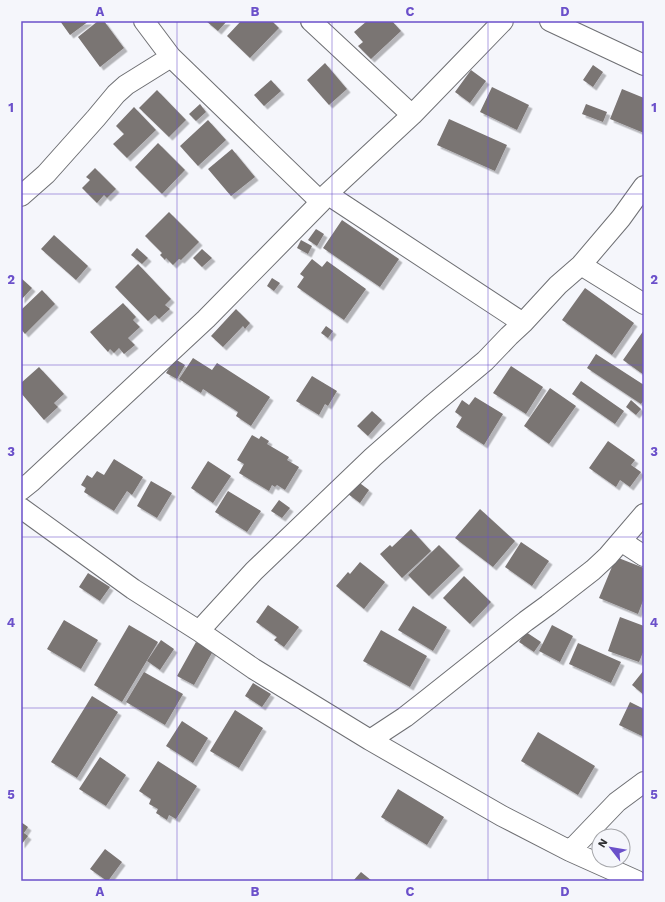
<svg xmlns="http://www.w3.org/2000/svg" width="665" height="902" font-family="'Work Sans',sans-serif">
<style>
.building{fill:#7a7473;filter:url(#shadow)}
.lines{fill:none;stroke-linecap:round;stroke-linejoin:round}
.street-casing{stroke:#6e6f73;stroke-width:22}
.street{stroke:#fff;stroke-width:20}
.grid{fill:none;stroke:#6b50ca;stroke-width:1;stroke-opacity:0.55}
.neatline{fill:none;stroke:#6b50ca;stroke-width:1.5}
.grid-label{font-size:13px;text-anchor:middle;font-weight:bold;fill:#6b50ca}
</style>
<defs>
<filter id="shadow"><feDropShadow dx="3.5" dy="3.5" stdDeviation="0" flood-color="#0004"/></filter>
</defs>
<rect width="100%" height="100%" fill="#f5f6fb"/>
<!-- building -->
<path class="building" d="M60 21H89L70 35Z
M98 21H104L124 48 100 67 78 37Z
M206 21H227L218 31Z
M241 21H272L279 28 250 58 227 36Z
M367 21H392L401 31 371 59 358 46 363 42 354 32Z
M325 63 347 89 329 105 307 80Z
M593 65 603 72 593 87 583 80Z
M471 70 486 81 470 103 455 92Z
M271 80 281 91 264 106 254 95Z
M492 87 529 105 517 130 480 112Z
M622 89 644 98V133L610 119Z
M157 90 186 120 169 137 139 108Z
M200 104 206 112 196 121 189 114Z
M586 104 607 112 603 122 582 114Z
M134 107 156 130 127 158 113 144 124 134 116 126Z
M449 119 507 145 495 171 437 145Z
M208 120 226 140 198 166 180 146Z
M158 143 185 170 162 194 135 167Z
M232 149 255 177 231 196 208 169Z
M95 168 116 189 107 198 104 195 97 203 82 188 90 180 86 177Z
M169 212 199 242 181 260 179 259 173 265 166 258 165 260 160 255 162 253 145 236Z
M342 220 399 259 380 287 323 248Z
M316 229 324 234 317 246 308 240Z
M54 235 88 266 76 280 41 249Z
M301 240 312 246 308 254 297 248Z
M137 248 148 258 142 264 131 255Z
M202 249 212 258 202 267 193 258Z
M312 259 322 267 327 261 366 289 344 320 297 287 304 277 300 274Z
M138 264 171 299 165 305 170 309 159 319 155 315 148 321 115 287Z
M21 278 32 288 21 300Z
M272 278 280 283 274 291 267 286Z
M585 288 634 323 612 355 562 320Z
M42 290 55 304 25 334 21 329V310Z
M123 303 136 317 133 320 140 327 128 338 135 345 124 354 119 348 114 353 110 349 108 352 90 332Z
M236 309 250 323 245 329 243 326 223 347 211 336Z
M326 326 333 331 328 338 321 333Z
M644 330V375L623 360Z
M596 354 644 385V400L641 404 587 368Z
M193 358 212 370 217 363 270 397 251 426 236 416 238 412 203 389 201 393 179 379Z
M175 359 185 365 177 379 166 373Z
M511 366 543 387 526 414 493 393Z
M39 367 64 394 54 403 58 407 44 420 21 393V383Z
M312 376 337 391 328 406 325 404 319 415 296 401Z
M581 381 624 411 615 424 572 394Z
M550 388 576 406 549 444 524 426Z
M475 397 503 414 484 445 456 427 462 417 455 412 462 400 469 405Z
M631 400 641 409 636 415 626 407Z
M372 411 382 420 368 436 357 426Z
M252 435 259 439 261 436 269 441 267 444 289 457 287 460 299 467 285 490 277 485 275 487 272 485 269 491 239 473 244 464 237 460Z
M608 441 635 460 631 465 641 472 630 487 620 480 616 487 589 468Z
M114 459 143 477 132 495 127 491 114 511 84 492 86 488 81 485 87 475 92 478 97 471 104 475Z
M208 461 231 476 213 503 191 488Z
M151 481 172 493 157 518 137 506Z
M357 481 369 490 360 503 348 494Z
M228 491 261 511 247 532 215 512Z
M279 500 290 508 282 518 271 511Z
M480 509 515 541 493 567 455 538Z
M411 529 431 551 402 578 380 554 390 545 392 547Z
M521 542 549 561 532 586 505 567Z
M439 545 460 566 429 596 408 575Z
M616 557 644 568V598L638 614 599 598Z
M360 562 385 582 364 609 336 586 348 572 350 574Z
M88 573 110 587 100 601 79 587Z
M464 576 491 602 470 624 443 598Z
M268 605 299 627 284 647 274 640 277 637 256 622Z
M413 606 447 627 433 651 398 630Z
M620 617 644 626V650L639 662 608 651Z
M64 620 98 640 81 669 47 649Z
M129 625 158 642 122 702 94 685Z
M552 625 573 636 560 662 539 651Z
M381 630 427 656 410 687 363 661Z
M526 632 541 642 534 652 519 642Z
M161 640 174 649 160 670 147 661Z
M196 642 213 651 194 685 177 676Z
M578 643 621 662 611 683 569 664Z
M644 670V695L632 685Z
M144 672 183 694 165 725 126 702Z
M253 683 271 694 262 707 245 696Z
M92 696 118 712 77 778 51 762Z
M630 702 644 709V737L619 725Z
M235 710 263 728 239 768 210 751Z
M182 721 208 738 193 763 166 746Z
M538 732 595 766 578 795 521 761Z
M100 757 126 775 106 806 79 789Z
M158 761 197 786 176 819 169 815 167 820 156 813 158 809 149 804 151 799 139 791Z
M398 789 444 817 427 845 381 817Z
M21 822 28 827 24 833 28 836 21 845Z
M105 849 122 862 108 881H107L90 869Z
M361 872 372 881H353Z"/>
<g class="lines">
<defs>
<path id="street" d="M144 21 171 57 321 202
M311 21 412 115
M550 21 644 65
M327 194 523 323
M21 196 46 174 96 118 116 94 126 85 171 57
M581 265 644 304
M21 490 31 482 206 319 321 202 327 194 412 115 503 21
M21 508 133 589 199 631 254 669 370 740 502 816 570 851 637 881
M621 541 644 556
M199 631 254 571 373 457 431 406 485 361 509 336 523 323 558 285 581 265 621 218 644 186
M370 740 405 717 428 699 526 621 548 605 593 570 608 556 644 514
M570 851 617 802 644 782"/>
</defs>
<!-- street casing -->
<use href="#street" class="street-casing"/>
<!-- street -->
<use href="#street" class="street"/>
</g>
<!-- grid -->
<path class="grid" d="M177 21V881M332 21V881M488 21V881M21 194H644M21 365H644M21 537H644M21 708H644"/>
<!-- border -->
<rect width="665" height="902" fill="none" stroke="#f5f6fb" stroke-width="44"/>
<!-- north arrow -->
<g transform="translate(611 848) rotate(301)"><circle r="19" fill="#f5f6fb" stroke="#a6a7ab"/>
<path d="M0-3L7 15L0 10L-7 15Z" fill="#6b50ca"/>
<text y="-6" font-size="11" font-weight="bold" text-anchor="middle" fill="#303133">N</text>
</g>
<rect x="22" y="22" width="621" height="858" class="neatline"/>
<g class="grid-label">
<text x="100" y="16">A</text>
<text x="255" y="16">B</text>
<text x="410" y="16">C</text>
<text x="565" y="16">D</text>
<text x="11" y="112">1</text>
<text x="654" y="112">1</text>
<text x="11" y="284">2</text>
<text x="654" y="284">2</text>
<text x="11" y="456">3</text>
<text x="654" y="456">3</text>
<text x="11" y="627">4</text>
<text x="654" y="627">4</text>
<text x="11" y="799">5</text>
<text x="654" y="799">5</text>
<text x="100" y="896">A</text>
<text x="255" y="896">B</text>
<text x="410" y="896">C</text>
<text x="565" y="896">D</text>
</g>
</svg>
